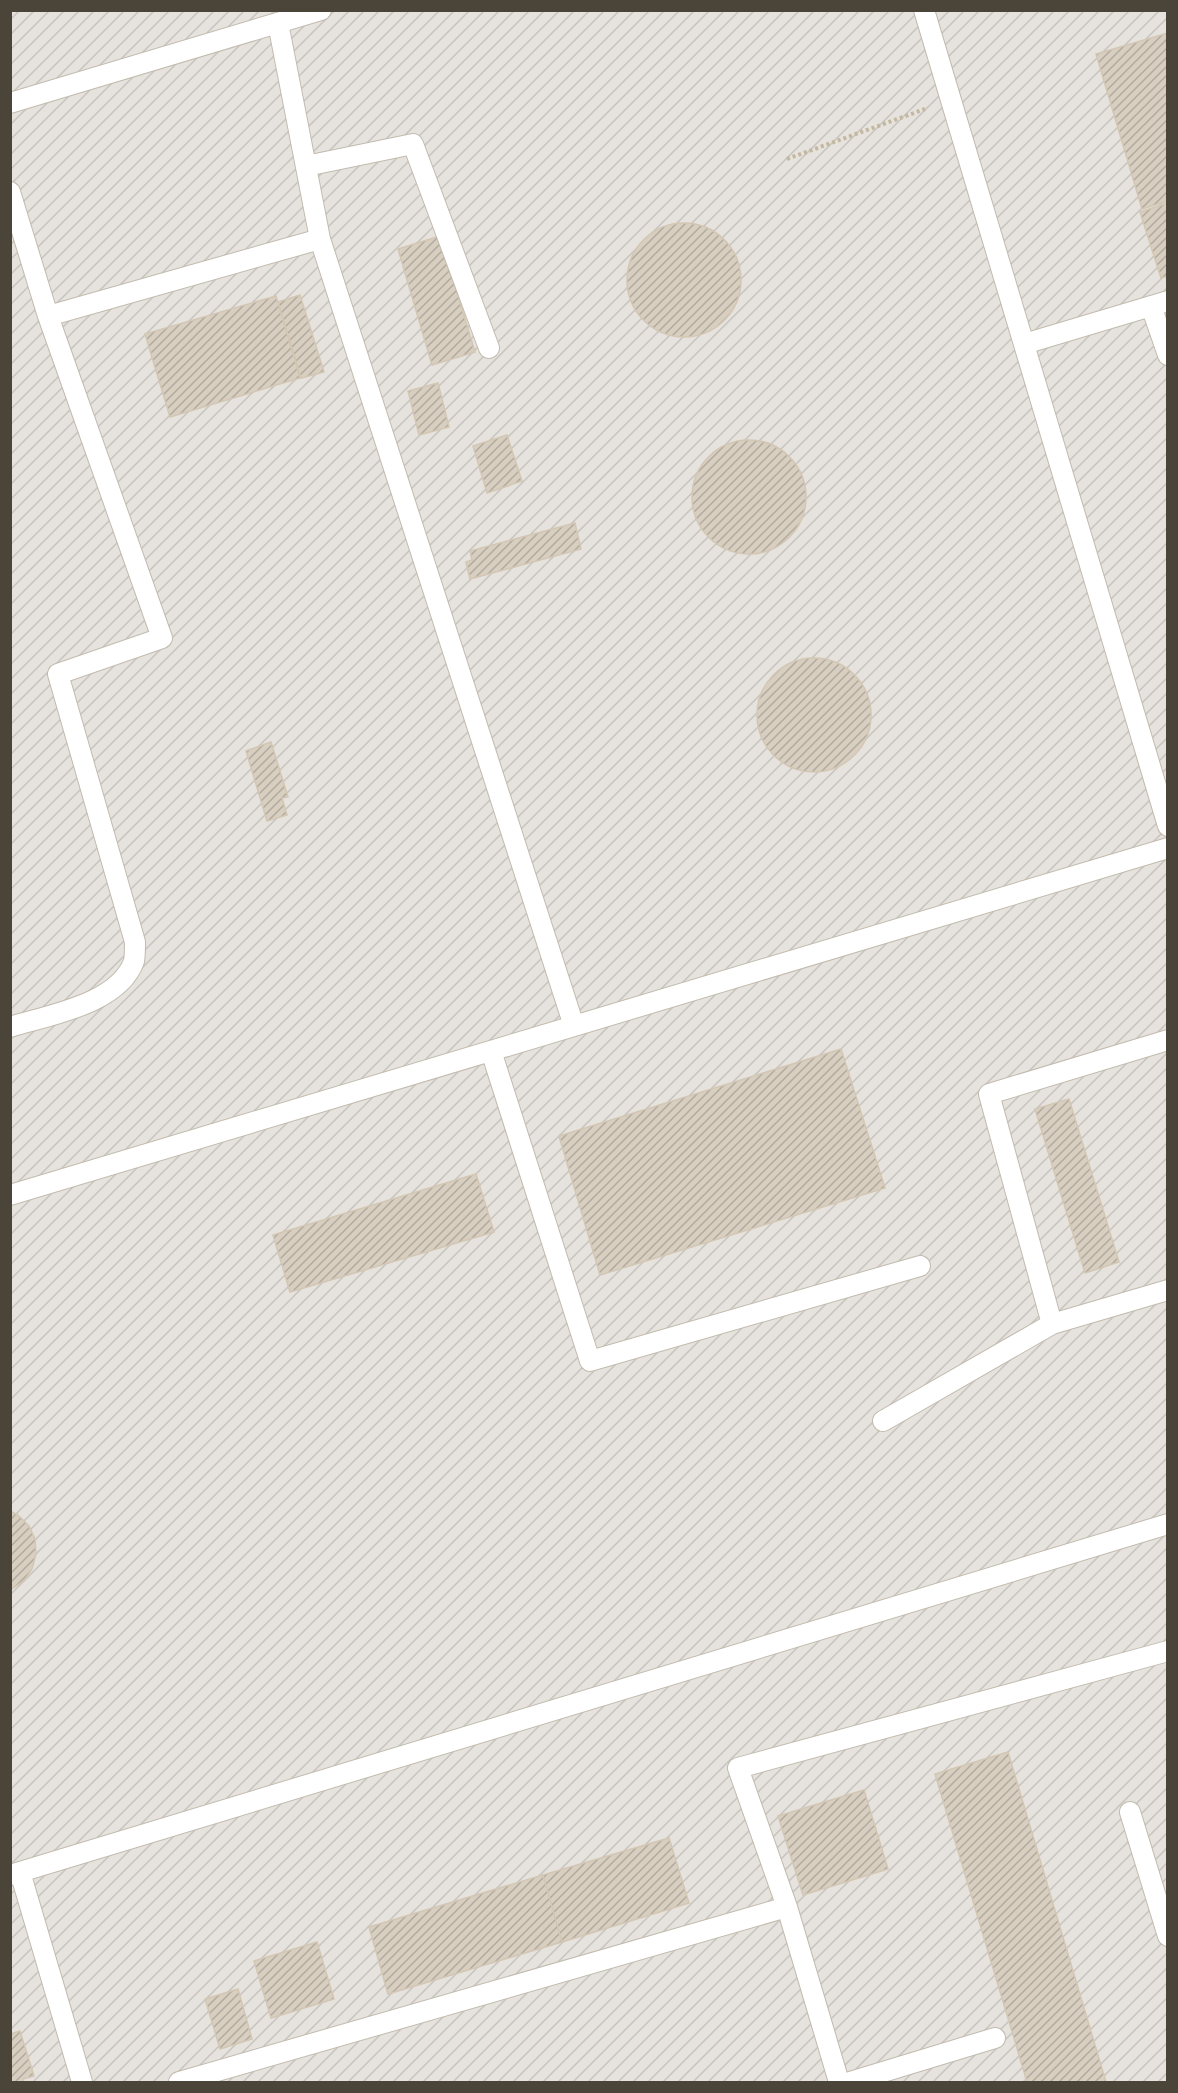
<svg xmlns="http://www.w3.org/2000/svg" width="1178" height="2093" font-family="Lato,sans-serif">
<style>
.industrial{fill:url(#industrial-furrows)}
.building{fill:url(#building-hatch);stroke:#d3c7b4;stroke-width:1.5}
.lines{fill:none;stroke-linecap:round;stroke-linejoin:round}
.lane-casing{stroke:#c2bbae;stroke-width:22}
.path{stroke:#c4b79f;stroke-width:4;stroke-dasharray:3 3;stroke-linecap:butt}
.lane{stroke:#fff;stroke-width:20}
</style>
<defs>
<pattern id="industrial-furrows" width="10" height="10" patternUnits="userSpaceOnUse" patternTransform="scale(1.5)"><rect width="10" height="10" fill="#e6e2dd"/><path d="M-1 1l2-2M0 10L10 0M9 11l2-2" fill="none" stroke="#c7c3be"/></pattern>
<pattern id="building-hatch" width="6" height="6" patternUnits="userSpaceOnUse" patternTransform="scale(1.5)"><rect width="6" height="6" fill="#d8cfc1"/><path d="M-1 1l2-2M0 6l6-6M5 7l2-2" fill="none" stroke="#b1aa9e"/></pattern>
</defs>
<rect width="100%" height="100%" fill="#f6f3ec"/>
<!-- industrial -->
<path class="industrial" d="M11 11H1167V2082H11Z"/>
<!-- building -->
<path class="building" d="M1168 33V201L1142 209 1096 54Z
M1168 203V276L1161 278 1140 212Z
M627 280a57 57 0 1 1 114 0a57 57 0 1 1-114 0Z
M440 236 475 352 432 365 398 249Z
M300 295 324 372 301 378 278 302Z
M276 296 300 378 170 417 145 334Z
M438 383 449 427 419 435 408 391Z
M507 435 522 481 487 493 473 446Z
M692 497a57 57 0 1 1 114 0a57 57 0 1 1-114 0Z
M575 523 581 549 470 579 466 562 472 560 470 551Z
M757 715a57 57 0 1 1 114 0a57 57 0 1 1-114 0Z
M271 742 288 797 282 798 287 815 267 821 246 751Z
M841 1049 885 1188 600 1275 559 1136Z
M1069 1099 1119 1262 1085 1273 1035 1109Z
M476 1174 494 1232 290 1292 273 1235Z
M10 1511 18 1515 29 1526 35 1539 36 1554 32 1569 24 1581 10 1590Z
M1008 1752 1106 2082H1027L935 1774Z
M864 1790 888 1869 803 1895 778 1816Z
M669 1838 689 1903 562 1942 543 1875Z
M543 1875 562 1942 388 1994 369 1927Z
M317 1942 334 1999 271 2018 254 1961Z
M238 1989 252 2039 220 2049 205 1999Z
M20 2031 34 2076 23 2079 24 2082H10V2034Z"/>
<g class="lines">
<defs>
<path id="lane" d="M924 10 1168 826
M10 103 321 10
M306 166 413 144 489 348
M10 192 48 316 320 239 278 23
M320 239 574 1026
M1151 306 1168 355
M1024 344 1168 301
M10 1027C49 1015 119 1004 134 961 135 956 135 948 135 942L58 674 162 638 48 316
M1168 1040 989 1094 1052 1324 1168 1290
M491 1051 590 1361 920 1266
M10 1195 1168 848
M883 1421 1052 1324
M1130 1812 1168 1936
M20 1872 82 2082
M10 1875 1168 1524
M179 2082 787 1907
M839 2082 787 1907 738 1768 1168 1651
M850 2082 995 2038"/>
</defs>
<!-- lane casing -->
<use href="#lane" class="lane-casing"/>
<!-- path -->
<path class="path" d="M787 159 925 109"/>
<!-- lane -->
<use href="#lane" class="lane"/>
</g>
<!-- border -->
<rect width="1178" height="2093" fill="none" stroke="#4b4439" stroke-width="24"/>
</svg>
